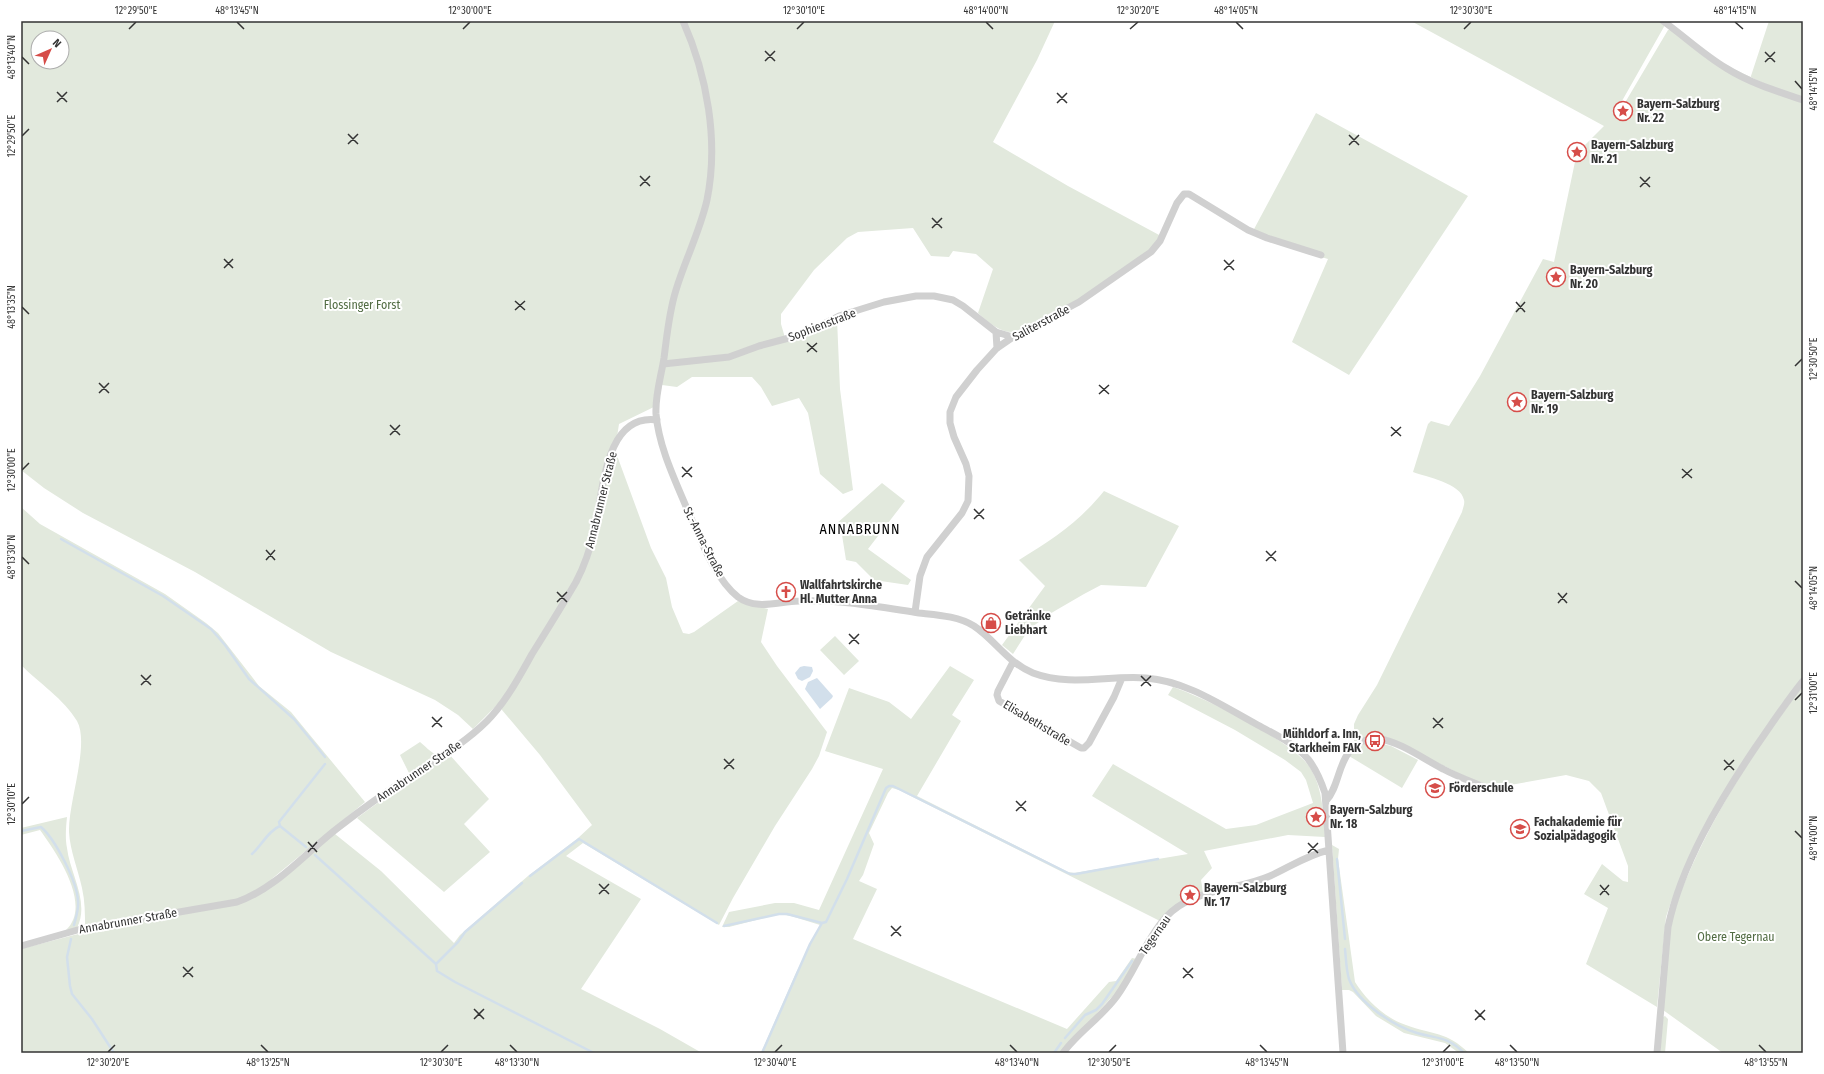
<svg xmlns="http://www.w3.org/2000/svg" width="1824" height="1074" font-family="'Fira Sans Condensed',sans-serif">
<style>
.green{fill:#e2e9dd;fill-rule:evenodd}
.water{fill:#d2dfeb}
.lines{fill:none;stroke-linecap:round;stroke-linejoin:round}
.stream{stroke:#d2dfeb;stroke-width:2.5}
.street{stroke:#d0d0d0;stroke-width:7}
.ticks{fill:none;stroke:#333;stroke-width:1.5}
.labels{text-anchor:middle;stroke-width:4;stroke-linejoin:round;paint-order:stroke}
.poi-label{font-size:12px;font-weight:bold;fill:#333;stroke:#fff;text-anchor:start}
.park-label{font-size:12px;fill:#526c43;stroke:#fff}
.street-label{font-size:12px;fill:#333;stroke:#fff}
.quarter-label{font-size:14px;letter-spacing:1px;fill:#000;stroke:#fff}
.neatline{fill:none;stroke:#333;stroke-width:1.5}
.ticks-label{font-size:10px;text-anchor:middle;fill:#333}
</style>
<rect width="100%" height="100%" fill="#fff"/>
<!-- green -->
<path class="green" d="M21 21H1055L1037 60 993 142 1068 186 1161 236 1153 248 1072 304 1015 332C1000 333 989 323 978 313L993 269 976 254 953 251 949 257 931 256 913 228 858 232 847 238 814 270 781 314V324L786 341 837 319 840 389 853 490 843 494 820 474 808 413 799 398 772 406 761 387 752 377H692L677 387 662 385 658 405 619 424 615 450 651 548 666 578 672 607 683 633 689 634 694 632 738 601 768 609 761 642 777 666 827 732 819 756 812 769 775 826 733 898 719 925 583 843 566 856 641 899 581 989 660 1029 702 1053H21V949L74 935 154 918 85 927C85 914 85 901 82 888 78 869 70 851 69 832 68 803 90 744 77 721 64 699 39 683 21 665V507L40 524 165 594 206 623 218 633 259 686 291 712 365 802 268 882 335 834 381 871 454 943 460 935 528 876 577 839 592 825 540 755 502 710 499 703 473 729 458 715 435 700 331 652 195 572 83 513 44 488 21 470ZM38 38H62V62H38Z
M1411 21H1660L1665 25 1618 108 1623 106 1668 30H1671L1700 53 1803 102V677L1784 701 1739 767 1671 902 1666 917 1657 1007 1586 964 1608 908 1584 894 1602 864 1623 881 1628 882V866L1601 793 1589 781 1566 775 1510 785 1496 786 1485 785 1460 774 1389 738 1372 735 1356 742 1354 741V724L1358 715 1377 685 1462 512C1463 508 1465 503 1464 500 1461 483 1426 477 1413 472L1428 424 1431 421 1449 426 1480 376 1543 259 1554 262 1576 157 1582 148 1604 126Z
M1769 21H1803V98L1750 79Z
M1316 113 1468 196 1349 375 1292 342 1328 259 1284 246 1253 231Z
M882 483 905 501 868 549 911 580 908 585 874 580 856 562 846 560 842 535 835 525Z
M1104 491 1179 526 1146 587 1101 585 1084 594 1053 612 1029 629 1013 654 1002 645 1045 586 1019 560C1054 538 1077 524 1104 491Z
M835 636 859 661 844 675 820 650Z
M950 666 974 680 952 715 961 721 917 796 1068 872 1074 873 1188 854 1092 796 1113 764 1226 829 1256 825 1313 803 1306 780 1301 772 1285 760 1235 730 1168 695 1173 687C1205 698 1294 741 1311 769 1323 790 1323 813 1325 837L1288 835 1204 851 1212 868 1201 880 1203 892 1160 921 899 790 892 788 888 793 869 833 874 844 863 875 859 881 877 889 853 939 1067 1029 1109 982 1116 981 1132 958 1137 959 1119 989 1061 1053H761L796 973 820 925 791 916 779 914 729 927H722L729 912 775 903H794L819 910 883 769 825 751 849 688 889 702 911 719Z
M1803 686V1053H1723L1663 1010C1666 980 1667 949 1672 920 1675 903 1684 884 1691 868 1720 803 1760 742 1803 686Z
M420 742C429 749 437 761 449 754L489 799 464 824 490 852 444 892 357 818 409 780V773L400 755Z
M1374 742 1391 746 1418 760 1402 788 1349 756 1364 744Z
M67 817C66 827 65 838 67 848 70 874 90 902 77 928L66 930C93 905 56 852 40 830L21 835V828Z
M1332 845 1339 849 1338 859 1355 982C1366 1000 1385 1018 1406 1025 1433 1035 1446 1031 1469 1053H1459L1445 1043 1404 1033 1376 1016 1353 992 1349 990H1342Z
M1665 1016 1668 1019 1665 1053H1660L1663 1017Z"/>
<!-- water -->
<path class="water" d="M804 666 812 667 813 671 810 677 802 681 798 679 795 673 800 667Z
M817 678 833 696 832 698 820 709 805 689 808 682Z"/>
<g class="lines">
<!-- stream -->
<path class="stream" d="M61 539 163 596 211 629 225 645 249 679 294 719 325 757
M21 831 41 827C55 839 77 881 78 901 79 909 76 917 74 925
M306 847 280 826 279 822 325 764
M252 854C261 846 269 830 280 826
M315 855 436 964 437 971 455 982 594 1053
M1337 859 1345 939
M530 876 579 839 717 923
M724 926 779 914H787L822 923
M71 939 67 957 70 986 72 994 92 1019 114 1053
M1345 949C1346 958 1346 969 1349 979 1358 1003 1394 1026 1417 1033 1438 1039 1447 1036 1464 1053
M436 964 458 942 465 932 522 883
M1065 1038 1085 1015 1096 1010 1102 1004 1132 961
M762 1053 810 944 822 923 826 922 847 879 886 788 889 786H893L1070 874H1076L1158 859
M1054 1053 1061 1043"/>
<!-- street -->
<path class="street" d="M683 21C707 75 719 141 707 200 700 231 685 260 676 290 669 312 667 335 664 358 661 377 655 395 656 414 659 449 677 484 690 516 701 541 716 580 738 597 757 611 779 601 799 601 839 599 880 607 919 613 937 615 958 616 974 626 995 640 1008 663 1033 673 1070 687 1108 675 1146 678 1186 681 1221 705 1256 724 1274 734 1294 743 1308 759 1316 769 1321 781 1325 793L1343 1053
M1663 21C1684 36 1704 55 1726 68 1750 83 1776 91 1803 100
M996 332 997 348
M663 364 729 357 759 346 804 334 839 316 884 302 916 296H934L953 300 963 306 996 332 1013 337
M915 612 920 576 927 557 962 513 968 501 969 476 966 464 954 437 950 423V412L956 397 977 370 997 348 1013 337 1079 302 1151 252 1160 241 1177 203 1184 194H1189L1248 230 1267 238 1321 255
M1013 662 998 691 997 695 999 701 1081 748H1084L1089 743 1114 697 1122 678
M1326 801C1338 788 1338 766 1349 752 1357 743 1368 737 1379 739 1399 741 1425 760 1443 769 1458 777 1475 783 1491 790
M21 946 81 929 237 902C277 888 306 852 339 827 362 809 386 792 411 776 437 759 465 743 487 721 506 702 519 677 532 654 547 630 562 606 576 582 585 565 591 546 595 528 603 494 604 413 657 420
M1063 1053C1077 1033 1102 1017 1117 996 1135 971 1145 941 1165 918 1192 888 1236 891 1270 876 1290 867 1307 855 1329 850
M1657 1053 1668 927C1681 865 1720 800 1755 748 1771 725 1786 702 1803 681"/>
</g>
<!-- ticks -->
<path class="ticks" d="M237 22 244 29M986 22 993 29M1236 22 1243 29M1735 22 1743 29M129 29 136 22M463 29 470 22M797 29 804 22M1130 29 1138 22M1464 29 1471 22M765 51 775 61M1765 52 1775 62M22 57 29 64M765 61 775 51M1765 62 1775 52M1795 81 1802 89M57 92 67 102M1057 93 1067 103M57 102 67 92M1057 103 1067 93M348 134 358 144M1349 135 1359 145M22 136 29 129M348 144 358 134M1349 145 1359 135M640 176 650 186M1640 177 1650 187M640 186 650 176M1640 187 1650 177M932 218 942 228M932 228 942 218M224 259 233 268M1224 260 1234 270M224 268 233 259M1224 270 1234 260M515 301 525 310M1516 302 1525 312M22 307 29 314M515 310 525 301M1516 312 1525 302M807 343 817 352M807 352 817 343M1795 366 1802 359M99 383 109 393M1099 385 1109 394M99 393 109 383M1099 394 1109 385M390 425 400 435M1391 427 1401 436M390 435 400 425M1391 436 1401 427M682 467 692 477M1682 469 1692 478M22 470 29 463M682 477 692 467M1682 478 1692 469M974 509 984 519M974 519 984 509M266 550 275 560M1266 551 1276 561M22 557 29 564M266 560 275 550M1266 561 1276 551M1795 581 1802 588M557 592 567 602M1558 593 1567 603M557 602 567 592M1558 603 1567 593M849 634 859 644M849 644 859 634M141 675 151 685M1141 676 1151 686M141 685 151 675M1141 686 1151 676M1795 700 1802 693M432 717 442 727M1433 718 1443 728M432 727 442 717M1433 728 1443 718M724 759 734 769M1724 760 1734 770M724 769 734 759M1724 770 1734 760M1016 801 1026 811M22 804 29 797M1016 811 1026 801M1795 831 1802 838M308 842 317 852M1308 843 1318 853M308 852 317 842M1308 853 1318 843M599 884 609 894M1600 885 1609 895M599 894 609 884M1600 895 1609 885M891 926 901 936M891 936 901 926M183 967 193 977M1183 968 1193 978M183 977 193 967M1183 978 1193 968M474 1009 484 1019M1475 1010 1485 1020M474 1019 484 1009M1475 1020 1485 1010M261 1045 268 1052M510 1045 517 1052M1010 1045 1017 1052M1260 1045 1267 1052M1510 1045 1517 1052M1759 1045 1766 1052M108 1052 115 1045M441 1052 448 1045M775 1052 782 1045M1109 1052 1116 1045M1443 1052 1450 1045"/>
<!-- icons -->
<defs>
<symbol id="sight-ring" viewBox="-11 -11 22 22"><circle r="9.5" fill="#fff" stroke="#d64d49" stroke-width="1.5"/><path d="M0-6L1.8-2.2L6-1.7L2.9 1.2L3.7 5.4L0 3.3L-3.7 5.4L-2.9 1.2L-6-1.7L-1.8-2.2Z" fill="#d64d49"/></symbol>
<symbol id="church-ring" viewBox="-11 -11 22 22"><circle r="9.5" fill="#fff" stroke="#d64d49" stroke-width="1.5"/><path d="M-1.2-6h2.4v3.5h3.3v2.4h-3.3V6h-2.4V-.1h-3.3v-2.4h3.3Z" fill="#d64d49"/></symbol>
<symbol id="shop-ring" viewBox="-11 -11 22 22"><circle r="9.5" fill="#fff" stroke="#d64d49" stroke-width="1.5"/><path d="M-5-2.5h2.3a2.7 3.5 0 0 1 5.4 0H5L5.5 6h-11ZM-1.5-2.5h3a1.5 2.3 0 0 0-3 0Z" fill="#d64d49"/></symbol>
<symbol id="bus-ring" viewBox="-11 -11 22 22"><circle r="9.5" fill="#fff" stroke="#d64d49" stroke-width="1.5"/><path d="M-5-6H5V4H4V6H2V4H-2V6H-4V4H-5ZM-3.5-4V0h7V-4ZM-3.5 1.2v1.5H-2V1.2ZM2 1.2v1.5H3.5V1.2Z" fill="#d64d49"/></symbol>
<symbol id="school-ring" viewBox="-11 -11 22 22"><circle r="9.5" fill="#fff" stroke="#d64d49" stroke-width="1.5"/><path d="M0-5L7-2L0 1L-7-2ZM-4 1L0 2.5L4 1V4Q0 6-4 4Z" fill="#d64d49"/></symbol>
</defs>
<g fill-rule="evenodd">
<use href="#sight-ring" x="1612" y="100" width="22" height="22"/>
<use href="#sight-ring" x="1566" y="141" width="22" height="22"/>
<use href="#sight-ring" x="1545" y="266" width="22" height="22"/>
<use href="#sight-ring" x="1506" y="391" width="22" height="22"/>
<use href="#church-ring" x="775" y="581" width="22" height="22"/>
<use href="#shop-ring" x="980" y="612" width="22" height="22"/>
<use href="#bus-ring" x="1364" y="730" width="22" height="22"/>
<use href="#school-ring" x="1424" y="777" width="22" height="22"/>
<use href="#sight-ring" x="1305" y="806" width="22" height="22"/>
<use href="#school-ring" x="1509" y="818" width="22" height="22"/>
<use href="#sight-ring" x="1179" y="884" width="22" height="22"/>
</g>
<g class="labels">
<!-- poi labels -->
<g class="poi-label">
<text x="1637" y="108">Bayern-Salzburg<tspan x="1637" dy="14">Nr. 22</tspan></text>
<text x="1591" y="149">Bayern-Salzburg<tspan x="1591" dy="14">Nr. 21</tspan></text>
<text x="1570" y="274">Bayern-Salzburg<tspan x="1570" dy="14">Nr. 20</tspan></text>
<text x="1531" y="399">Bayern-Salzburg<tspan x="1531" dy="14">Nr. 19</tspan></text>
<text x="800" y="589">Wallfahrtskirche<tspan x="800" dy="14">Hl. Mutter Anna</tspan></text>
<text x="1005" y="620">Getränke<tspan x="1005" dy="14">Liebhart</tspan></text>
<text x="1361" y="738" text-anchor="end">Mühldorf a. Inn,<tspan x="1361" dy="14">Starkheim FAK</tspan></text>
<text x="1449" y="792">Förderschule</text>
<text x="1330" y="814">Bayern-Salzburg<tspan x="1330" dy="14">Nr. 18</tspan></text>
<text x="1534" y="826">Fachakademie für<tspan x="1534" dy="14">Sozialpädagogik</tspan></text>
<text x="1204" y="892">Bayern-Salzburg<tspan x="1204" dy="14">Nr. 17</tspan></text>
</g>
<!-- park labels -->
<g class="park-label">
<text x="362" y="309">Flossinger Forst</text>
<text x="1736" y="941">Obere Tegernau</text>
</g>
<!-- street labels -->
<g class="street-label">
<text transform="translate(1041 323) rotate(-28)" y="4">Saliterstraße</text>
<text transform="translate(822 325) rotate(-21)" y="4">Sophienstraße</text>
<text transform="translate(601 500) rotate(-76)" y="4">Annabrunner Straße</text>
<text transform="translate(704 542) rotate(63)" y="4">St.-Anna-Straße</text>
<text transform="translate(1037 723) rotate(31)" y="4">Elisabethstraße</text>
<text transform="translate(419 771) rotate(-34)" y="4">Annabrunner Straße</text>
<text transform="translate(128 921) rotate(-10)" y="4">Annabrunner Straße</text>
<text transform="translate(1155 935) rotate(-55)" y="4">Tegernau</text>
</g>
<!-- quarter labels -->
<g class="quarter-label">
<text x="860" y="534">ANNABRUNN</text>
</g>
</g>
<!-- border -->
<rect width="1824" height="1074" fill="none" stroke="#ffffff" stroke-width="44"/>
<!-- north arrow -->
<g transform="translate(50 50) rotate(45)"><circle r="19" fill="#ffffff" stroke="#adadad"/>
<path d="M0-3L7 15L0 10L-7 15Z" fill="#d64d49"/>
<text y="-6" font-size="11" font-weight="bold" text-anchor="middle" fill="#333333">N</text>
</g>
<rect x="22" y="22" width="1780" height="1030" class="neatline"/>
<g class="ticks-label">
<text x="136" y="14">12°29'50"E</text>
<text x="237" y="14">48°13'45"N</text>
<text x="470" y="14">12°30'00"E</text>
<text x="804" y="14">12°30'10"E</text>
<text x="986" y="14">48°14'00"N</text>
<text x="1138" y="14">12°30'20"E</text>
<text x="1236" y="14">48°14'05"N</text>
<text x="1471" y="14">12°30'30"E</text>
<text x="1735" y="14">48°14'15"N</text>
<text transform="translate(11 57) rotate(-90)" y="4">48°13'40"N</text>
<text transform="translate(1813 89) rotate(-90)" y="4">48°14'15"N</text>
<text transform="translate(11 136) rotate(-90)" y="4">12°29'50"E</text>
<text transform="translate(11 307) rotate(-90)" y="4">48°13'35"N</text>
<text transform="translate(1813 359) rotate(-90)" y="4">12°30'50"E</text>
<text transform="translate(11 470) rotate(-90)" y="4">12°30'00"E</text>
<text transform="translate(11 557) rotate(-90)" y="4">48°13'30"N</text>
<text transform="translate(1813 588) rotate(-90)" y="4">48°14'05"N</text>
<text transform="translate(1813 693) rotate(-90)" y="4">12°31'00"E</text>
<text transform="translate(11 804) rotate(-90)" y="4">12°30'10"E</text>
<text transform="translate(1813 838) rotate(-90)" y="4">48°14'00"N</text>
<text x="108" y="1066">12°30'20"E</text>
<text x="268" y="1066">48°13'25"N</text>
<text x="441" y="1066">12°30'30"E</text>
<text x="517" y="1066">48°13'30"N</text>
<text x="775" y="1066">12°30'40"E</text>
<text x="1017" y="1066">48°13'40"N</text>
<text x="1109" y="1066">12°30'50"E</text>
<text x="1267" y="1066">48°13'45"N</text>
<text x="1443" y="1066">12°31'00"E</text>
<text x="1517" y="1066">48°13'50"N</text>
<text x="1766" y="1066">48°13'55"N</text>
</g>
</svg>
